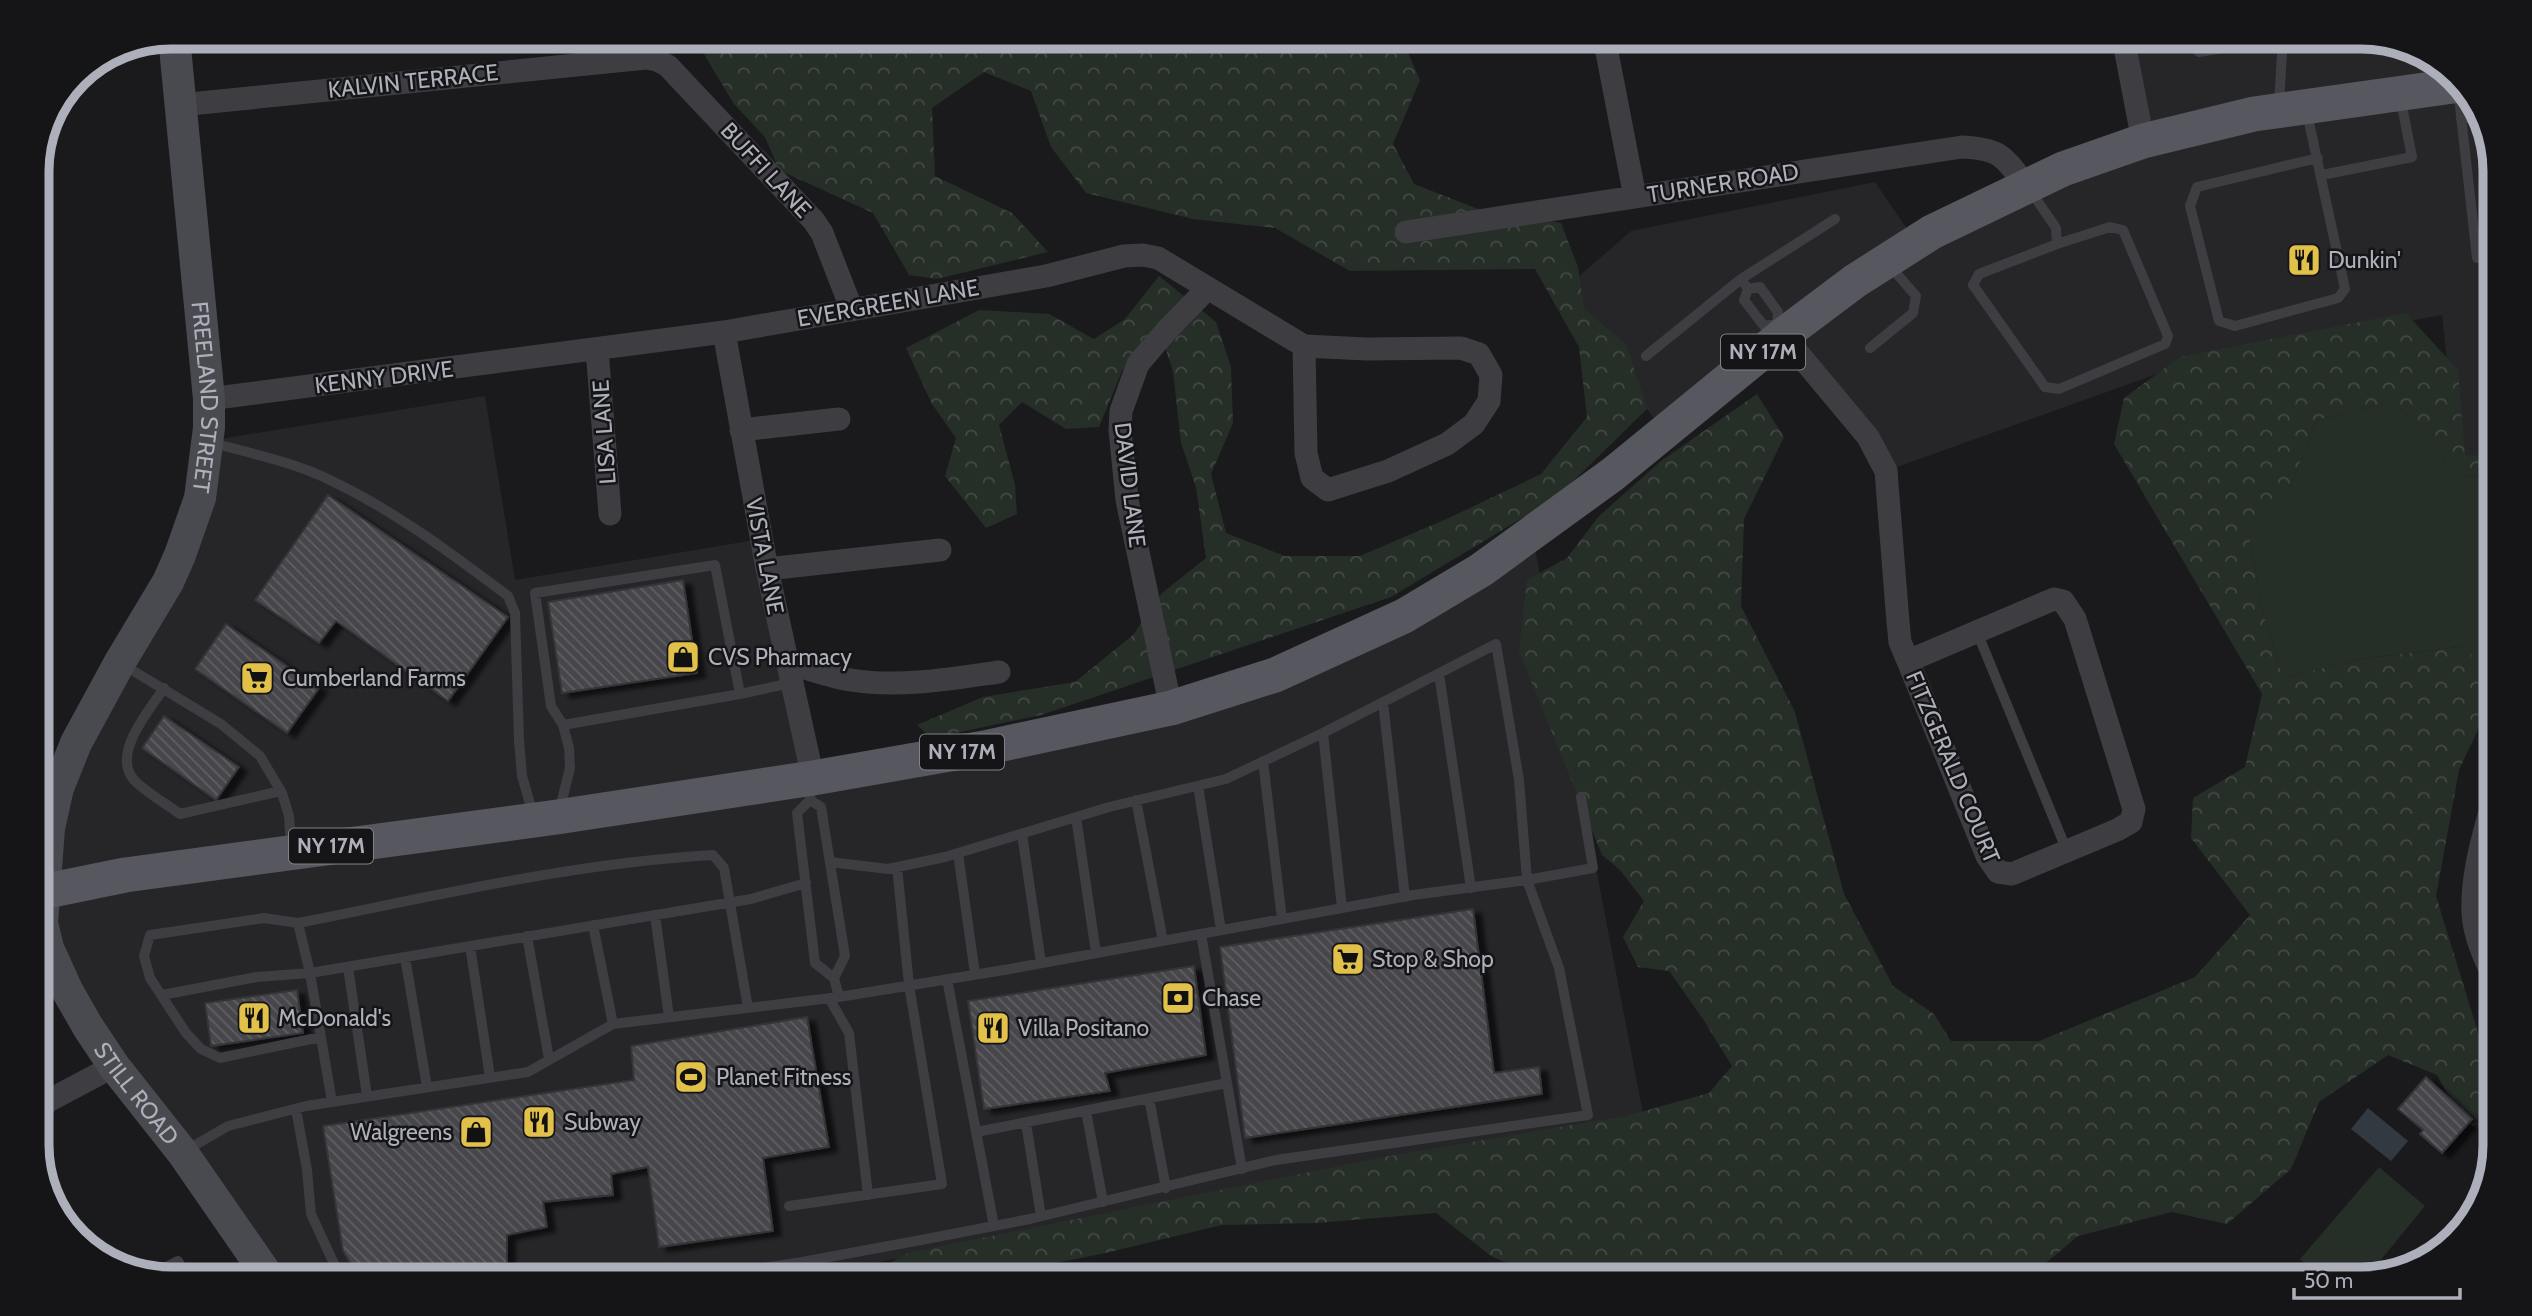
<svg xmlns="http://www.w3.org/2000/svg" width="2532" height="1316" font-family="Cabin,sans-serif">
<style>
.built{fill:#262629}
.green{fill:#262e28}
.forest{fill:url(#forest-crowns)}
.water{fill:#333941}
.building{fill:url(#building-back-hatch);stroke:#343438;stroke-width:2;filter:url(#shadow)}
.lines{fill:none;stroke-linecap:round;stroke-linejoin:round}
.lane{stroke:#3d3d42;stroke-width:10}
.street{stroke:#3d3d42;stroke-width:23}
.secondary{stroke:#494a50;stroke-width:32}
.primary{stroke:#57585f;stroke-width:35}
.labels{text-anchor:middle;stroke-width:5;stroke-linejoin:round;paint-order:stroke}
.shield{fill:#151517;stroke:#7f8289;stroke-width:2}
.shield-label{font-size:21px;font-weight:bold;fill:#adb0ba}
.street-label{font-size:23px;fill:#adb0ba;stroke:#151517}
.poi-label{font-size:23px;fill:#adb0ba;stroke:#151517;text-anchor:start}
.rim{fill:none;stroke:#adb0ba;stroke-width:9}
</style>
<defs>
<pattern id="forest-crowns" width="20" height="18" patternUnits="userSpaceOnUse" patternTransform="scale(1.75)"><rect width="20" height="18" fill="#262e28"/><path d="M2 6a3 3 0 1 1 6 0M12 15a3 3 0 1 1 6 0" fill="none" stroke="#434a45"/></pattern>
<pattern id="building-back-hatch" width="6" height="6" patternUnits="userSpaceOnUse" patternTransform="scale(1.75)"><rect width="6" height="6" fill="#47474c"/><path d="M-1 5l2 2M0 0l6 6M5-1l2 2" fill="none" stroke="#5f5f64"/></pattern>
<filter id="shadow"><feDropShadow dx="8" dy="4.5" stdDeviation="2" flood-color="#0009"/></filter>
</defs>
<rect width="100%" height="100%" fill="#1a1a1c"/>
<!-- built -->
<path class="built" d="M2123 37H2361L2421 51 2473 97 2495 162V459L2458 463 2442 315 2196 360 1886 471 1787 340 1664 432 1560 293 1631 231 1875 182 1916 242 2143 141Z
M485 396 515 580 761 539 812 778 1275 675 1532 533 1644 1119 788 1279H270L88 1027 43 891 49 828 168 582 207 441Z"/>
<!-- green -->
<path class="green" d="M2392 402 2428 432 2454 476 2495 477V696L2490 704 2467 646 2360 659 2283 678 2263 614 2249 533 2287 495 2317 420Z
M2379 1167 2425 1206 2366 1278 2323 1279 2300 1259Z"/>
<!-- forest -->
<path class="forest" d="M699 37H740L742 39 750 37H1401L1420 80 1393 144 1414 184 1478 209 1561 223 1578 267 1584 309 1626 344 1647 409 1557 497 1391 597 1041 715 932 738 917 725 983 697 1075 682 1133 635 1162 593 1206 558 1196 487 1181 443 1173 371 1159 329 1122 371 1099 427 1066 429 1022 402 999 425 1015 485 1017 514 986 528 945 476 956 438 932 404 906 348 979 310 1049 314 1094 339 1125 319 1159 276 1216 322 1231 367 1233 423 1211 474 1226 533 1285 556H1360L1451 517 1541 474 1587 417 1579 347 1535 269 1350 271 1275 228 1193 219 1086 193 1051 147 1031 91 984 72 932 108 935 176 1012 213 1048 252 937 279 909 275 873 213 779 170 765 137 734 104 698 44Z
M2406 313 2458 370 2465 455 2495 456V477L2454 476 2428 432 2392 402 2317 420 2287 495 2249 533 2263 614 2283 678 2360 659 2468 646 2490 704 2459 770 2436 896 2477 1029 2495 1080 2494 1138 2462 1120 2437 1075 2388 1055 2319 1102 2291 1169 2227 1224 2172 1212 2078 1236 2041 1267 2040 1279H1663L1661 1271 1648 1279H1544L1491 1256 1436 1213 1316 1223 1222 1225 1101 1254 974 1279H878L875 1271 908 1253 1384 1157 1626 1116 1709 1093 1732 1066 1703 1019 1669 971 1638 967 1623 937 1644 901 1620 870 1602 855 1519 652 1527 580 1567 558 1599 516 1661 461 1757 394 1784 437 1744 519 1741 606 1795 712 1844 894 1893 986 1934 1014 1951 1041H2039L2195 977 2250 915 2191 838 2193 798 2245 767 2262 694 2114 444 2124 398 2180 357Z
M2495 848V937H2491L2484 897Z"/>
<!-- water -->
<path class="water" d="M2368 1108 2408 1141 2391 1161 2351 1129Z"/>
<!-- building -->
<path class="building" d="M328 495 508 617 448 701 336 621 319 643 255 600Z
M683 580 697 673 562 693 548 602Z
M226 624 319 688 287 733 195 669Z
M164 716 239 767 216 800 142 748Z
M1473 909 1494 1073 1539 1067 1542 1094 1245 1138 1220 947Z
M1194 966 1206 1055 1105 1073 1110 1091 984 1109 968 1001Z
M297 990 303 1033 211 1046 205 1003Z
M807 1017 829 1147 763 1158 773 1231 659 1247 648 1167 611 1174 613 1195 543 1202 547 1227 507 1235V1263L403 1279H360L343 1251 323 1126 634 1080 631 1046Z
M2426 1077 2472 1119 2442 1153 2420 1134 2423 1130 2398 1109Z"/>
<g class="lines">
<!-- lane -->
<path class="lane" d="M2181 37 2199 52 2290 37
M2458 89 2477 258
M2279 104 2283 37
M2307 113 2345 289 2338 298 2235 326 2219 321 2190 206 2197 187 2318 158
M2461 119 2480 117
M2322 175 2412 157 2400 96
M2030 190 2056 228 2057 244
M2110 227 2123 230 2168 336 2165 344 2059 389 2045 387 1973 285 1979 274 2057 244Z
M1741 279 1835 219
M1748 289 1760 287 1778 312 1777 324 1780 330
M1748 289 1744 300 1764 326 1777 324
M1870 348 1913 313 1916 296 1890 266
M1646 356 1741 279 1748 289
M209 442C249 453 294 462 332 481 395 511 452 554 508 596L515 613 519 740 522 776 533 814
M1977 632 2067 851
M122 664 221 724 260 756 282 793 289 816 291 847
M1439 674 1471 888
M164 688C149 711 110 755 135 781 147 793 165 803 180 814L281 791
M1383 702 1405 897
M563 725 740 694
M1323 733 1342 908
M1263 761 1282 919
M1198 786 1221 930
M810 800 821 807 845 956 834 978
M1136 800 1163 941
M559 812 570 768 569 748 563 725 551 706 535 593 715 565 740 694 791 683
M1076 817 1096 953
M1022 834 1041 963
M958 853 975 974
M830 862 888 869 945 857 1109 807 1226 779 1323 733 1496 644 1519 780 1527 880 1593 868 1581 797
M655 915 669 1017
M298 923 264 918 150 935 144 956 150 978 186 1033 201 1049 220 1058 321 1037
M593 925 613 1024
M1201 934 1242 1169
M527 936 549 1059
M470 946 490 1077
M405 957 427 1087
M348 967 367 1096
M947 979 994 1226
M162 995 257 977 310 973 298 923C435 896 573 863 713 855L724 868 748 1008
M829 998 849 1033 868 1195
M1149 1098 1166 1188
M332 1102 310 973 751 899 806 883
M296 1109 307 1170 311 1214 341 1279
M1086 1111 1103 1202
M1026 1123 1041 1216
M976 1132 1227 1083
M185 1151 228 1126 306 1106 528 1072 613 1024 839 997
M789 1206 942 1184 909 985 897 867
M151 1275 178 1261 188 1279
M668 1279 697 1278 802 1262 921 1240 1030 1219 1276 1160 1588 1115 1559 968 1527 880 1413 895 1010 969 839 997 834 978 815 963 797 813 810 800 812 782"/>
<!-- street -->
<path class="street" d="M1604 37 1635 197
M2123 37 2143 141
M180 105 646 58 657 60 668 66 814 221 822 233 852 310
M1406 232 1962 147C2001 149 2003 156 2026 185
M724 332 767 569 813 778
M1783 335 1868 437 1886 471 1898 622 1900 642 1908 661
M1304 346 1367 349 1461 348 1479 354 1491 375 1489 401 1474 424 1447 444 1388 471 1328 490 1312 478 1306 453Z
M597 349 610 514
M209 399 724 332 1046 276 1124 256 1143 255 1158 258 1304 346
M741 430 839 419
M767 569 940 550
M2054 599 2063 601 2075 619 2134 809 2131 822 2117 830 2012 874 1998 872 1987 856 1908 661Z
M787 663C808 668 830 677 851 680 899 688 951 679 999 672
M1171 708 1127 500 1120 430 1121 411 1138 364 1167 330 1207 289
M2495 793C2485 831 2471 873 2473 913 2474 936 2485 959 2495 980
M37 1114 48 1101 114 1066"/>
<!-- secondary -->
<path class="secondary" id="s1" d="M174 37 209 399V428L200 498 180 555 168 582 120 662 76 743 58 788 49 828 42 923 48 948 68 992 88 1027 114 1066 182 1152 270 1279"/>
<!-- primary -->
<path class="primary" d="M37 893 125 875 557 817 813 778 984 748 1171 708 1275 675 1404 616 1481 570 1613 474 1783 335 1855 281 1932 232 2063 169 2143 141 2254 114 2460 85"/>
</g>
<!-- icons -->
<defs>
<symbol id="restaurant-square" viewBox="-11 -11 22 22"><rect x="-9" y="-9" width="18" height="18" rx="4" fill="#e2c14b" stroke="#151517"/><path d="M-5-6h1v4h1v-4h1v4h1v-4h1v5L-1.5 .5V6h-2V.5L-5-1ZM5-6V6H3V1.5H1.5Q1.5-4 5-6Z" fill="#111"/></symbol>
<symbol id="shop-square" viewBox="-11 -11 22 22"><rect x="-9" y="-9" width="18" height="18" rx="4" fill="#e2c14b" stroke="#151517"/><path d="M-5-2.5h2.3a2.7 3.5 0 0 1 5.4 0H5L5.5 6h-11ZM-1.5-2.5h3a1.5 2.3 0 0 0-3 0Z" fill="#111"/></symbol>
<symbol id="supermarket-square" viewBox="-11 -11 22 22"><rect x="-9" y="-9" width="18" height="18" rx="4" fill="#e2c14b" stroke="#151517"/><path d="M-6-5.5h2.5l.6 2H6L4.5 2H-2.5L-4.4-4H-6ZM-1.5 3.2a1.3 1.3 0 1 0 .1 0ZM3 3.2a1.3 1.3 0 1 0 .1 0Z" fill="#111"/></symbol>
<symbol id="bank-square" viewBox="-11 -11 22 22"><rect x="-9" y="-9" width="18" height="18" rx="4" fill="#e2c14b" stroke="#151517"/><path d="M-6-4H6V4H-6ZM0-2.3a2.3 2.3 0 1 0 0 4.6a2.3 2.3 0 1 0 0-4.6Z" fill="#111"/></symbol>
<symbol id="stadium-square" viewBox="-11 -11 22 22"><rect x="-9" y="-9" width="18" height="18" rx="4" fill="#e2c14b" stroke="#151517"/><path d="M0-5a6.5 5 0 1 0 0 10a6.5 5 0 1 0 0-10ZM-3.5-1.8h7v3.6h-7Z" fill="#111"/></symbol>
</defs>
<g fill-rule="evenodd">
<use href="#restaurant-square" x="2285" y="241" width="38" height="38"/>
<use href="#shop-square" x="664" y="638" width="38" height="38"/>
<use href="#supermarket-square" x="238" y="659" width="38" height="38"/>
<use href="#supermarket-square" x="1329" y="940" width="38" height="38"/>
<use href="#bank-square" x="1159" y="979" width="38" height="38"/>
<use href="#restaurant-square" x="235" y="999" width="38" height="38"/>
<use href="#restaurant-square" x="974" y="1009" width="38" height="38"/>
<use href="#stadium-square" x="672" y="1058" width="38" height="38"/>
<use href="#restaurant-square" x="520" y="1103" width="38" height="38"/>
<use href="#shop-square" x="457" y="1113" width="38" height="38"/>
</g>
<g class="labels">
<!-- shield labels -->
<g class="shield">
<rect x="1721" y="334.5" width="84" height="35" rx="5"/>
<rect x="920" y="734.5" width="84" height="35" rx="5"/>
<rect x="289" y="828.5" width="84" height="35" rx="5"/>
</g>
<g class="shield-label">
<text x="1763" y="359">NY 17M</text>
<text x="962" y="759">NY 17M</text>
<text x="331" y="853">NY 17M</text>
</g>
<!-- street labels -->
<g class="street-label">
<text transform="translate(413 81) rotate(-6)" y="8">KALVIN TERRACE</text>
<text transform="translate(766 170) rotate(47)" y="8">BUFFI LANE</text>
<text transform="translate(1723 183) rotate(-9)" y="8">TURNER ROAD</text>
<text transform="translate(888 303) rotate(-10)" y="8">EVERGREEN LANE</text>
<text transform="translate(384 377) rotate(-7)" y="8">KENNY DRIVE</text>
<text dy="8" stroke="none"><textPath href="#s1" startOffset="362">FREELAND STREET</textPath></text>
<text transform="translate(604 432) rotate(-94)" y="8">LISA LANE</text>
<text transform="translate(1130 485) rotate(83)" y="8">DAVID LANE</text>
<text transform="translate(765 556) rotate(79)" y="8">VISTA LANE</text>
<text transform="translate(1953 767) rotate(67)" y="8">FITZGERALD COURT</text>
<text dy="8" stroke="none"><textPath href="#s1" startOffset="1120">STILL ROAD</textPath></text>
</g>
<!-- poi labels -->
<g class="poi-label">
<text x="2328" y="268">Dunkin'</text>
<text x="708" y="665">CVS Pharmacy</text>
<text x="282" y="686">Cumberland Farms</text>
<text x="1372" y="967">Stop &amp; Shop</text>
<text x="1202" y="1006">Chase</text>
<text x="278" y="1026">McDonald's</text>
<text x="1018" y="1036">Villa Positano</text>
<text x="716" y="1085">Planet Fitness</text>
<text x="564" y="1130">Subway</text>
<text x="452" y="1140" text-anchor="end">Walgreens</text>
</g>
</g>
<!-- crop -->
<path d="M0 0H2532V1316H0ZM171 49H2361A122 122 0 0 1 2483 171V1145A122 122 0 0 1 2361 1267H171A122 122 0 0 1 49 1145V171A122 122 0 0 1 171 49Z" fill="#151517" fill-rule="evenodd"/>
<path class="rim" d="M171 49H2361A122 122 0 0 1 2483 171V1145A122 122 0 0 1 2361 1267H171A122 122 0 0 1 49 1145V171A122 122 0 0 1 171 49Z"/>
<!-- scale -->
<path d="M2294 1288v10h166v-10" fill="none" stroke="#adb0ba" stroke-width="3.5"/>
<text x="2304" y="1288" font-size="21" fill="#adb0ba" stroke="#151517" stroke-width="5" paint-order="stroke">50 m</text>
</svg>
